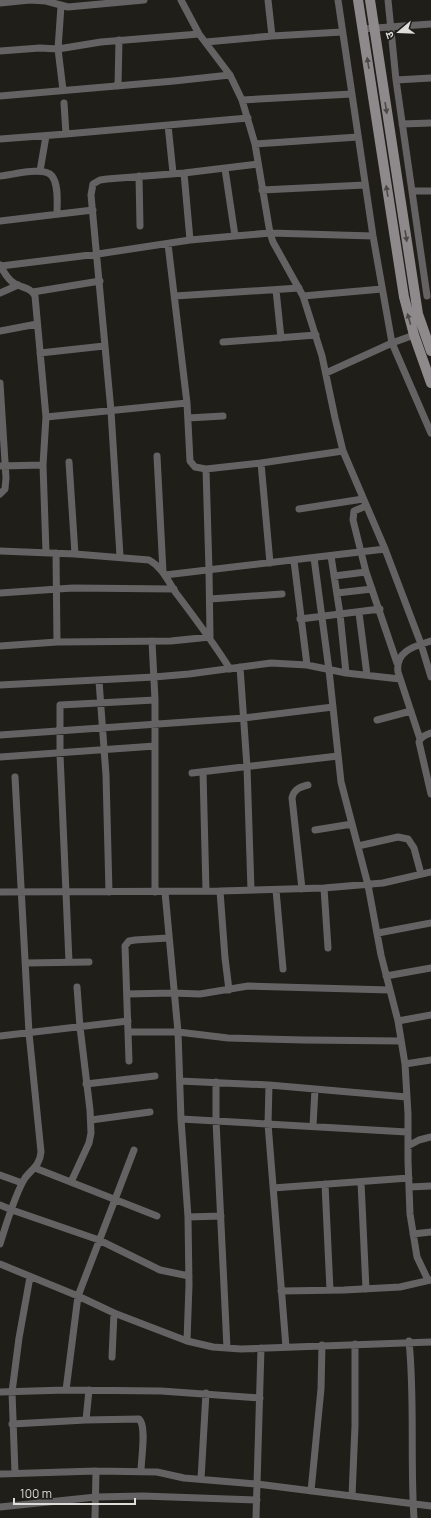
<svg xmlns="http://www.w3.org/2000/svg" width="431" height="1518" font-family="Manrope,'Noto Sans Devanagari',sans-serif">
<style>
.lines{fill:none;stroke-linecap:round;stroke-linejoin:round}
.street{stroke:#656264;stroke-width:7}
.secondary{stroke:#8e8a8c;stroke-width:10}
.oneway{fill:#4b4947}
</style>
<rect width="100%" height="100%" fill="#1f1e19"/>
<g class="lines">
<!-- street -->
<path class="street" d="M30 0 46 1 68 7 144 0
M181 0 199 34 230 75 242 100 255 144 270 233 273 242 303 296 322 356 335 418 343 451 385 549 421 644 431 677
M268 0 272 36
M338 0 373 236 392 343 431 433
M388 0 396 80 427 296
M0 3 30 0
M61 6 58 49 63 90
M362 29 431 24
M206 42 272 36 342 32
M0 51 40 48 58 49 101 42 199 34
M396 80 431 78
M118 86 119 40
M0 96 174 81 230 75
M242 100 352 94
M64 103 66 134
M402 124 431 123
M168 125 173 173
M0 139 66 134 248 118
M255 144 358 137
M225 169 235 236
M40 171 46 136
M184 173 190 240
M0 176C12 175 44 166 52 176 59 185 57 203 57 213
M139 176 140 226
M262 190 365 185
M412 191H431
M0 221 93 210
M168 244 187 403 190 461 195 467 206 469 261 463 343 451
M0 265C4 272 7 279 14 283 21 288 31 287 35 296L46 417 43 465 46 552
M1 266 98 254 190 240 235 236 270 233 373 236
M276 290 281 338
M33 292 100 281
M0 293 18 285
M175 296 299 288
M303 296 382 289
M0 331 37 324
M223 342 316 335
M40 353 104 346
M326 373 392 343 414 335
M0 383 6 478 5 489 0 494
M46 417 187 403
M188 418 223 416
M157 456 163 572
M69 462 75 554
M261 463 270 563
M0 466 43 465
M366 506 354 511 353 520 366 572 397 663
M299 509 363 499
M0 551 75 554 149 560C162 567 168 581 176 593 195 618 213 642 230 669
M56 553 57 642
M120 556 111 411 91 195 93 184 100 180 107 179 184 173 258 164
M331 556 340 614 346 673
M314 558 329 670 341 782 368 885 381 955 398 1021 405 1064 408 1114V1161L410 1214 417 1257 428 1280
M294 561 307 665
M165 575 385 549
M334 576 366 572
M0 593 73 588 174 589
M337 593 372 589
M210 599 282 594
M359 613 367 675
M300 619 380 609
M152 641 155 700V892
M0 646 57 642 171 641 210 637 209 570 206 469
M240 667 247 767 251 890
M99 681 106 775 109 892
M0 685 154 677 189 674 271 663 307 665 346 673 400 679
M377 720 411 711
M431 733C426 735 421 736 419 742L431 794
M0 735 244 718 333 707
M420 739 398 672C395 651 415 646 431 641
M0 757 155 746
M203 772 206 891
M192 773 338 756
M315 830 352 824
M358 846 398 837 408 839 414 848 421 874
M324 888 328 948
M302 889 292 798C294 789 300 787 308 785
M276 890 283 969
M220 891 225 958 229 990
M0 892 220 891 324 888 383 883 431 872
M165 892 178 1032 181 1119 188 1217 189 1285 187 1341
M378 933 431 923
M69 962 60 754V705L155 700
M26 963 89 962
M386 976 431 968
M127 994 173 993 200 994 248 986 389 990
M398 1021 431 1015
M129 1032H178L228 1038 304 1040 401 1041
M0 1036 128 1021
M129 1061 125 946 129 941 135 940 168 938
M405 1064 431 1060
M180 1081 269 1085 407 1097
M216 1082V1121L227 1348
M86 1084 155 1076
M269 1085 268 1124 286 1347
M181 1119 407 1132
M91 1120 150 1112
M313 1126 315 1089
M408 1146 419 1140 431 1137
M35 1168 157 1216
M0 1175 22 1183
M71 1182 89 1143 91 1133 90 1110 80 1027 77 987
M361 1182 366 1289
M325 1184 330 1290
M410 1187 431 1186
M273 1188 409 1178
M0 1205 12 1210 99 1240 160 1270 189 1276
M188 1217 221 1216
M413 1234 431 1232
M0 1244C6 1225 15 1194 25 1178 32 1169 40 1165 41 1152L29 1033 15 777
M0 1264 78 1296 114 1313 187 1341 213 1347 241 1349 431 1342
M281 1291 344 1290 400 1287 431 1280
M409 1341C415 1400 410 1459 414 1518
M112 1357 114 1313
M66 1390 78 1296 134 1150
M0 1392 66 1390 161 1391 260 1398
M86 1420 89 1390
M12 1424 86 1420 139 1419C147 1426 141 1459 141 1471
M15 1473 12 1392 19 1338 30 1277
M0 1474 96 1471 157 1472 184 1478 257 1484 431 1506
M201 1479 206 1393
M311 1491 321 1389 322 1345
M352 1496 355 1426V1344
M0 1507 96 1497 143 1496 257 1500
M95 1518 96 1471
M256 1518 261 1348"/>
<!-- secondary -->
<path class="secondary" d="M358 0 404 297 414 335 431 383
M370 0 418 314 431 351"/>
</g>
<!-- one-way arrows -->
<defs><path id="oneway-solid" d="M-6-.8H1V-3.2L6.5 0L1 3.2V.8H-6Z"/></defs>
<g class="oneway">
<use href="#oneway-solid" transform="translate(368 63) rotate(-99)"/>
<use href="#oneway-solid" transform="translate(386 108) rotate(81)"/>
<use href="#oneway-solid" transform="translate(387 191) rotate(-99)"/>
<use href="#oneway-solid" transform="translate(406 236) rotate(81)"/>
<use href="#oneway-solid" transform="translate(409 319) rotate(-106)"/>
</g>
<!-- north arrow -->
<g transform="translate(399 32) rotate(251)" stroke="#1f1e19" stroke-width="3" paint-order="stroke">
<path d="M0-3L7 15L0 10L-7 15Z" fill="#deddda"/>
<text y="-6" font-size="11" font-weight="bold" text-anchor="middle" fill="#deddda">उ</text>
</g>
<!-- scale -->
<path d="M14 1498v6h121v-6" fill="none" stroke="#deddda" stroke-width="2"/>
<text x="20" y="1498" font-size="12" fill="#deddda" stroke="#1f1e19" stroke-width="3" paint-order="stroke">100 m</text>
</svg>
